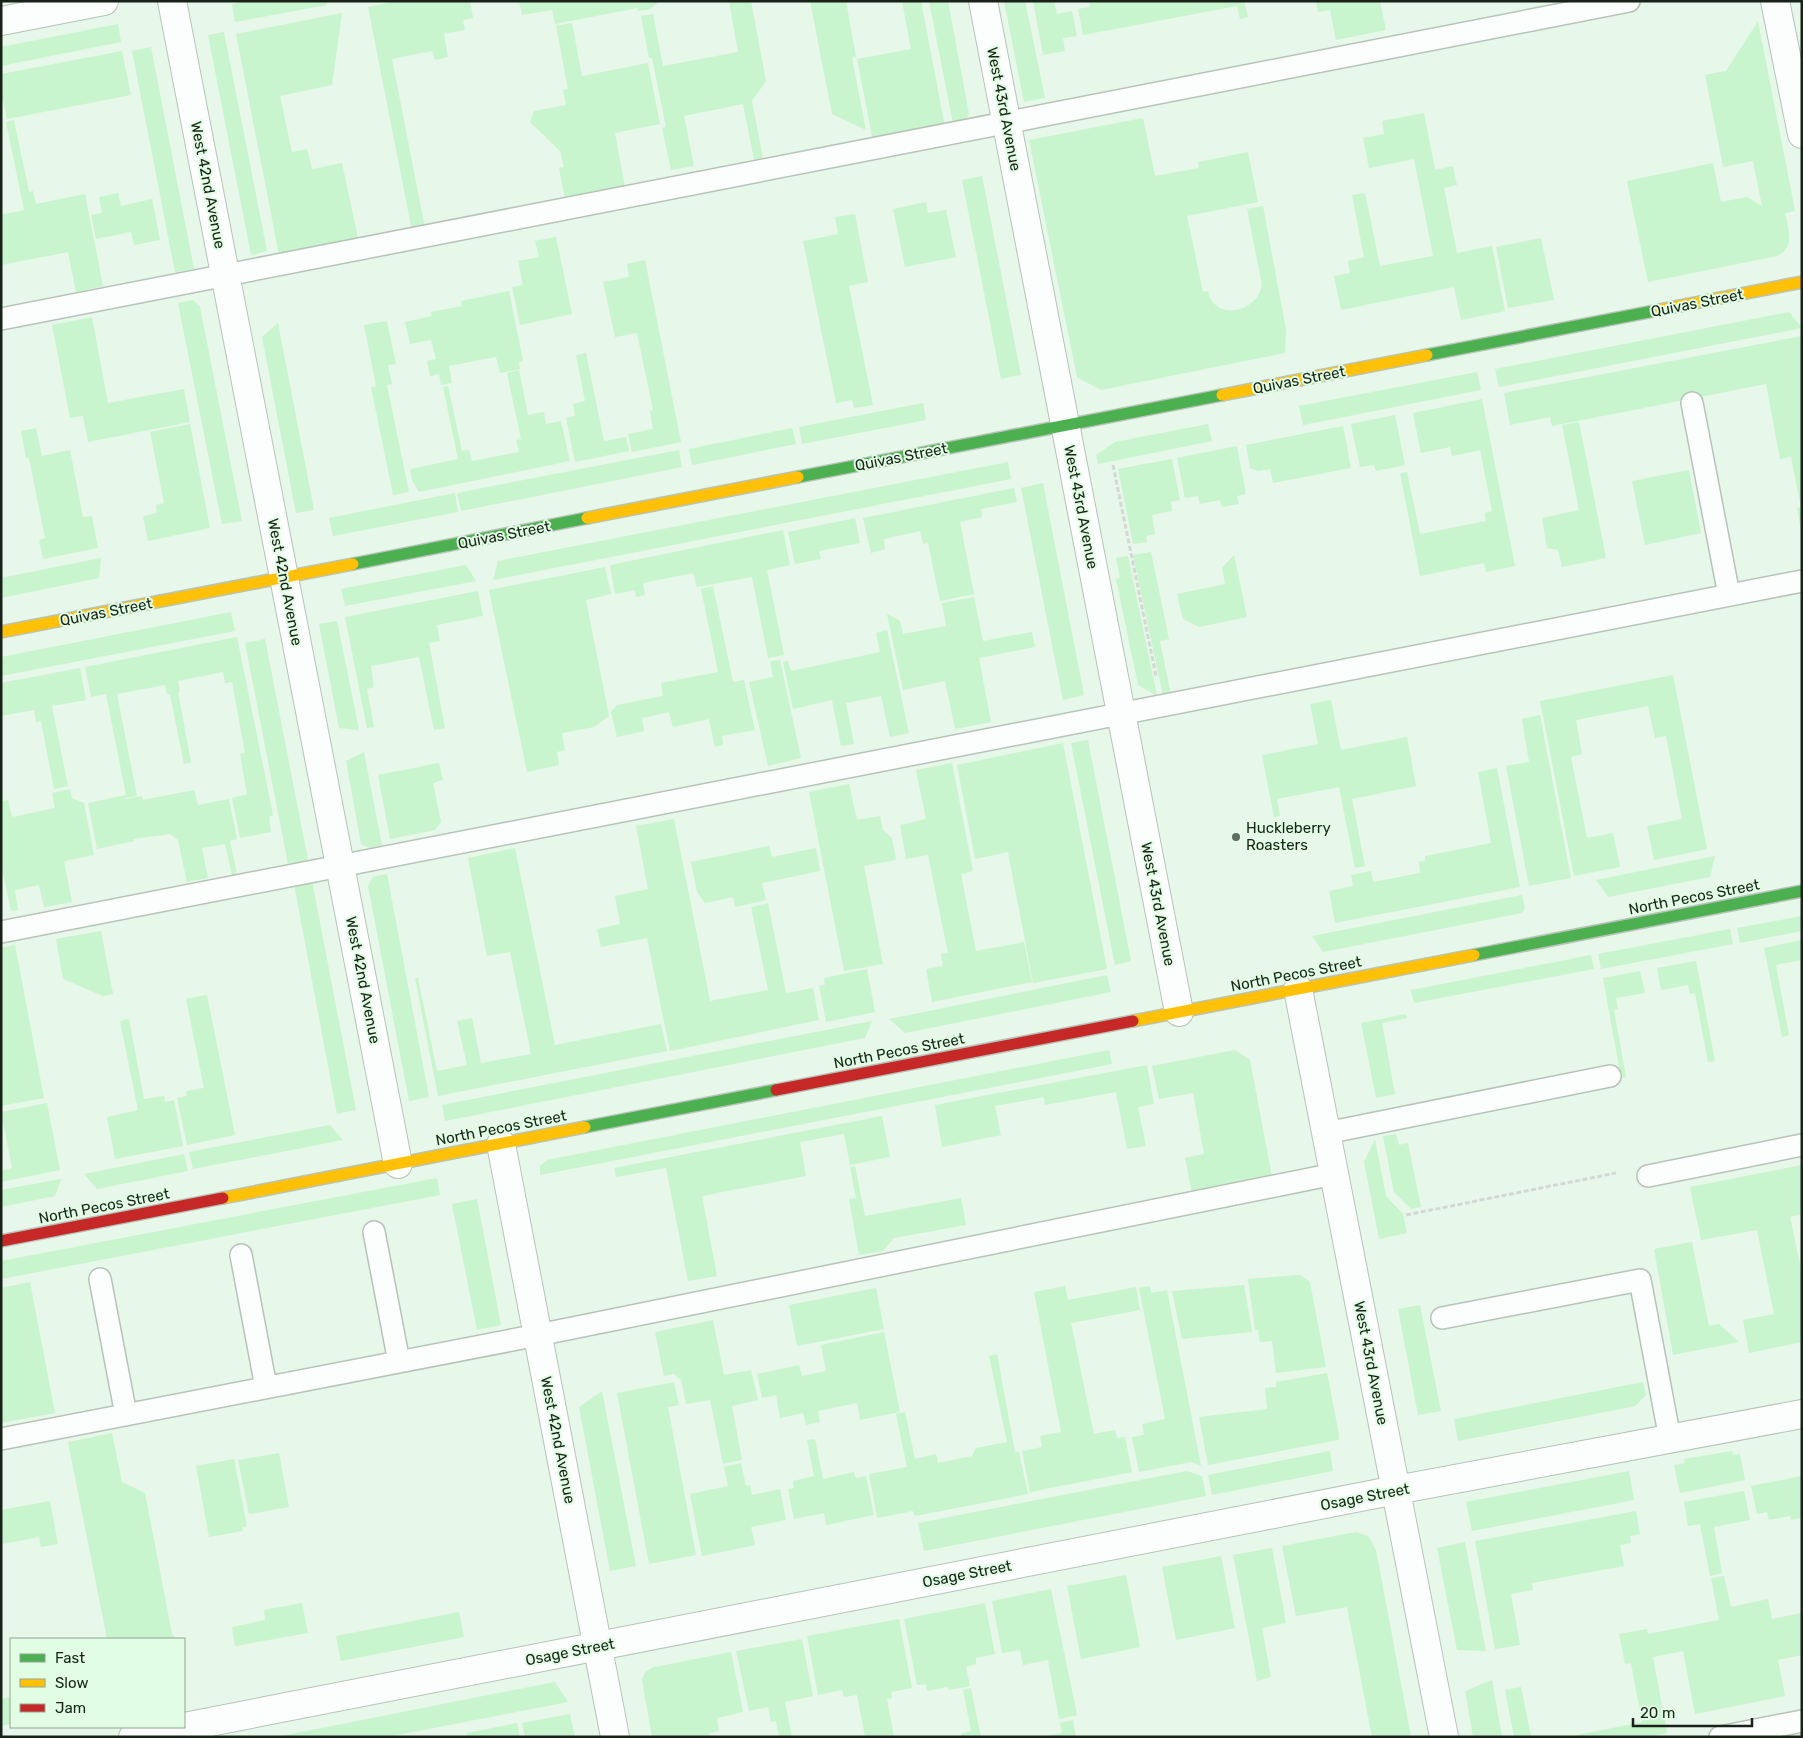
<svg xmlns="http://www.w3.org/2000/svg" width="1803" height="1738" font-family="Rubik,sans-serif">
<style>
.green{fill:#c8f4ce}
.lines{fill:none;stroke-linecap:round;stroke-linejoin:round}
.lane-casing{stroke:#b7c3b8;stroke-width:24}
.street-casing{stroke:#b7c3b8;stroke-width:30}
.fast-casing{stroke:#b7c3b8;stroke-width:14}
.slow-casing{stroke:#b7c3b8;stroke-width:14}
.jam-casing{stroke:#b7c3b8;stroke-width:14}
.path{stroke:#d4d8d5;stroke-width:3;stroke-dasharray:5 2.5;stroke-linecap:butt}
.lane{stroke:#fbfefc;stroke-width:21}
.street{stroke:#fbfefc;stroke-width:28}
.fast{stroke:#4caf50;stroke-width:11}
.slow{stroke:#ffc107;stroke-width:11}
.jam{stroke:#c62828;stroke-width:11}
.poi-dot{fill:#606d62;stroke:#e1fde3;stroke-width:2}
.labels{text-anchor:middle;stroke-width:4;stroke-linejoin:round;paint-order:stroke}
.street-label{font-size:15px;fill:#182219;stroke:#e1fde3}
.poi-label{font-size:15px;fill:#182219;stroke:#e1fde3;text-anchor:start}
</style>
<rect width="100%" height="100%" fill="#e7f7e9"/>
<!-- green -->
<path class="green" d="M245 1H326L327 5 235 22 232 4Z
M396 1H470L473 18 463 20 465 30 444 34 448 57 435 60 432 51 392 59 425 228 412 231 368 7Z
M519 1H660L650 9 638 11 637 8 555 24 552 10 522 15Z
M729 1H751L766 81 752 101 763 158 754 159 743 104 684 116 694 166 671 170 662 128 666 127 652 58H649L641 16 653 14 663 66 738 52Z
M810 1H846L856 57 852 58 866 130 832 114Z
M902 1H921L945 127 873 141 857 59 911 49Z
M929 1H948L969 114 965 121 953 123Z
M1004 1H1025L1045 98 1024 102Z
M1033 1H1054L1057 14 1072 11 1077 36 1063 38 1065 51 1043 55Z
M1089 1H1244L1248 17 1240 19 1237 6 1083 35 1078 9 1090 7Z
M1316 1H1380L1386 30 1336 40 1330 10 1318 12Z
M342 13 332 85 280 96 292 152 307 149 312 169 342 163 358 238 279 255 236 34Z
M1758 21 1795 211 1785 213C1788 229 1796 247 1777 256L1648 282 1627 181 1713 163 1721 202 1747 197 1762 206 1753 161 1723 167 1705 75 1726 71Z
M572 23 582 76 648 63 660 124 615 133 625 187 565 199 559 168 564 167 560 151 530 122 534 111 566 105 563 90 568 89 556 26Z
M118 24 121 42 1 66V47Z
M224 32 267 251 251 255 208 35Z
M151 47 194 269 175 272 132 51Z
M122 51 131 95 7 119 1 92V74Z
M1424 113 1435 170 1453 166 1457 185 1444 188 1457 253 1492 246 1505 311 1461 320 1454 287 1341 310 1334 276 1350 273 1348 261 1364 257 1352 195 1365 193 1380 266 1433 256 1414 159 1369 168 1363 138 1384 134 1382 121Z
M1143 118 1155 176 1199 168 1198 162 1248 152 1258 202 1187 216 1203 292 1208 291C1214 322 1257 313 1262 285L1247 209 1263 206 1286 330 1285 353 1101 390 1077 377 1029 140Z
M14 120 29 192 33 191 36 204 85 194 103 286 76 292 68 252 1 265V215L24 210 6 122Z
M982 176 1021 375 1001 379 962 180Z
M118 193 121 206 152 199 160 240 134 245 131 232 96 239 91 215 102 213 99 197Z
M926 202 928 213 946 210 956 257 905 267 893 209Z
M855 214 868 282 849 286 873 405 854 408 852 400 836 403 803 241 838 234 835 217Z
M556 237 572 314 520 325 512 287 523 285 518 261 539 257 535 241Z
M1541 238 1554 300 1508 308 1496 247Z
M645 260 681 442 632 452 628 434 653 429 650 411 653 410 637 333 615 337 603 282 629 277 627 264Z
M509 291 523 361 519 362 520 369 500 373 496 357 449 366 452 383 441 385 439 374 430 376 427 361 436 359 431 340 410 344 405 322 432 316 431 312 462 306 461 301Z
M193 300 200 307 242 521 222 524 178 303Z
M1789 312 1802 328 1499 387 1495 369Z
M92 317 108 403 184 389 190 422 88 442 83 416 70 418 52 325Z
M387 321 396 364 388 365 392 384 387 385 409 492 393 495 371 387 376 386 364 325Z
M278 323 314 510 296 513 262 337Z
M1802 336V535L1797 508 1801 507 1791 457 1780 459 1766 384 1552 426 1550 417 1510 425 1504 393Z
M586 353 604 441 626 437 629 451 575 462 566 418 575 416 573 404 585 401 576 355Z
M519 370 528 415 544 412 546 424 561 421 570 461 419 492 412 480 410 469 458 459 443 387 448 386 462 451 469 450 472 461 519 452 516 440 521 439 507 373Z
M1477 372 1481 390 1303 425 1299 406Z
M1482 399 1515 566 1486 572 1484 563 1420 576 1400 473 1407 472 1420 534 1486 521 1485 513 1492 511 1480 450 1452 456 1450 447 1421 453 1413 413Z
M923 403 926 420 802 444 799 427Z
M1395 415 1405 465 1376 471 1374 465 1360 467 1351 424Z
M1579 422 1606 558 1562 567 1558 550 1547 548 1542 518 1579 510 1562 425Z
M190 424 210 528 148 541 143 516 157 513 156 505 164 503 150 432Z
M1208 424 1212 441 1098 464 1096 455 1115 442Z
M1343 426 1351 468 1273 483 1270 469 1258 471 1250 468 1246 445Z
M36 428 42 456 70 450 83 517 92 516 98 548 43 559 39 540 45 538 29 458H26L21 431Z
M792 428 796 444 692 465 689 449Z
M1237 446 1246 494 1237 496 1239 504 1222 507 1220 500 1200 504 1198 496 1185 498 1177 458Z
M679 450 682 467 461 511 457 493Z
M1172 459 1180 500 1171 502 1172 511 1152 515 1155 534 1146 536 1147 542 1133 544 1118 469Z
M1008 462 1011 479 493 580 498 561Z
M1689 470 1701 533 1645 545 1632 481Z
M1043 483 1084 695 1063 700 1021 488Z
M1014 488 1017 502 981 509 982 517 960 522 974 594 940 601 928 543 923 544 920 531 884 539 885 549 871 553 863 518Z
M455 493 458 512 333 536 329 518Z
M855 518 860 543 819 551 821 559 795 564 788 532Z
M783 530 790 565 767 570 784 655 768 658 752 577 697 587 693 573 643 583 645 595 636 597 635 590 615 594 610 565Z
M1151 552 1169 639 1160 641 1171 695 1163 696 1133 555Z
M1234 555 1247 617 1199 627 1183 619 1177 594 1225 584 1222 568Z
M1128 556 1157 696 1138 685 1116 579 1120 578 1116 558Z
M101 558 99 578 1 598V578Z
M466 565 476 581 345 606 341 589Z
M605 567 611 594 586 600 609 716 594 727 562 733 565 750 557 752 559 765 527 772 489 590Z
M713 586 733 682 744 680 755 730 722 736 723 745 715 747 709 719 673 727 669 712 642 718 644 731 617 737 611 712 617 705 663 696 661 683 718 672 701 589Z
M478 591 483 616 437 625 440 641 429 643 445 728 434 730 419 657 371 666 374 687 367 689 374 727 367 728 345 617Z
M974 597 983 641 1032 632 1035 647 979 658 991 722 955 729 945 681 903 690 887 614 900 621 903 634 946 626 942 603Z
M231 612 235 631 1 676V657Z
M337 621 359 730 339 728 319 624Z
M887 630 909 733 890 737 881 696 846 703 854 744 841 746 832 700 793 709 783 662 788 661 791 671 880 652 876 633Z
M237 637 273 815 269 817 271 832 240 838 232 798 247 794 240 754 245 753 232 682 225 683 223 672 178 681 180 692H178L191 762 184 764 170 694H167L165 685 117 694 137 796 126 798V799L142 796 143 800 194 790 198 805 229 799 237 839 230 841 237 875H232L225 844 202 848 208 878 187 882 178 840 170 834 133 839 134 841 97 849 88 803 126 795 106 694 91 697 85 667Z
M265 639 308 860 288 864 245 643Z
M780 660 801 758 768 766 749 682 773 677 770 661Z
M80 668 86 700 52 706 68 786 54 789 41 721 36 722 34 710 1 716V683Z
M1673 675 1707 849 1654 860 1647 826 1682 819 1666 736 1655 738 1648 706 1576 720 1582 754 1571 757 1587 838 1613 833 1620 867 1574 876 1540 701Z
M1331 700 1341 750 1407 737 1416 786 1352 799 1365 866 1355 868 1339 787 1277 799 1280 816 1274 817 1262 755 1318 744 1310 704Z
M1540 715 1571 878 1529 886 1506 766 1529 762 1522 719Z
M1088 740 1131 961 1115 965 1071 743Z
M1063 743 1107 969 1033 983 1008 852 975 859 957 765Z
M364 752 382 845 369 848 361 844 346 761Z
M439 763 443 780 433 783 441 822 435 830 390 839 378 775Z
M952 763 973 871 961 874 976 951 1024 942 1032 982 932 1002 926 969 943 966 941 954 948 953 928 855 906 859 900 825 926 819 916 770Z
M1497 768 1520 887 1335 923 1329 891 1353 886 1351 875 1371 871 1373 882 1420 873 1419 862 1425 861V856L1491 843 1478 772Z
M849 784 857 820 880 816 883 830 892 838 896 860 864 866 883 964 844 971 809 792Z
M70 789 72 798 84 803 94 855 64 861 72 902 44 907 39 885 15 890 18 910 11 911 1 864V790L3 801 8 800 12 817 55 808 52 793Z
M674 819 710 1001 768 990 751 907 768 903 786 993 813 988 819 1020 670 1051 647 938 601 947 597 929 620 924 615 896 648 889 636 826Z
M769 846 772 857 816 848 820 871 762 883 766 900 735 907 733 897 705 903 697 892 691 862Z
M515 848 555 1045 661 1024 667 1051 438 1096 415 978H418L437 1071 467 1065 457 1021 472 1018 481 1063 531 1054 510 952 487 956 468 858Z
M1715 856 1710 877 1608 897 1596 880Z
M387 874 429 1097 409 1101 368 886 373 877Z
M312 881 356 1110 337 1114 294 884Z
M1522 895 1525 908 1522 913 1323 952 1312 936Z
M1802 916V931L1740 943 1737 928Z
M1730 929 1733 944 1601 969 1598 954Z
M101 931 113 994 103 996 63 979 56 939Z
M1802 940 1801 960 1776 965 1789 1035 1782 1037 1764 948Z
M15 945 44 1098 1 1106V948Z
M1591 955 1594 969 1414 1003 1411 990Z
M1696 961 1715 1061 1708 1062 1695 993 1690 994 1688 985 1661 990 1657 968Z
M867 969 875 1012 826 1022 819 986 825 985 824 978Z
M1640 971 1645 993 1616 998 1618 1009 1614 1010 1626 1077 1621 1078 1603 978Z
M1107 975 1111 992 905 1033 889 1019Z
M207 995 235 1135 187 1145 177 1098 187 1096 186 1091 204 1088 186 999Z
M1406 1014 1407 1018 1382 1023 1395 1094 1376 1098 1361 1023Z
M129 1019 144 1099 164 1096 165 1102 174 1100 183 1146 115 1159 107 1117 138 1110 120 1021Z
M872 1021 865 1038 445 1121 442 1105Z
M1109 1050 1112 1064 540 1175V1166L547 1160Z
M1235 1050 1250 1060 1272 1177 1192 1192 1185 1158 1204 1154 1193 1093 1159 1099 1152 1066Z
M1147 1065 1154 1104 1138 1107 1146 1146 1127 1149 1116 1092 1045 1105 1044 1097 995 1106 1001 1135 942 1147 935 1105Z
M47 1103 60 1170 1 1182V1171L12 1168 1 1112Z
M882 1116 890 1157 850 1165 844 1134 800 1142 806 1176 702 1196 717 1276 688 1281 666 1168 616 1177 614 1168Z
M330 1125 343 1140 193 1169 189 1152Z
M1396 1134 1399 1145 1408 1143 1421 1207 1411 1209 1394 1192 1383 1136Z
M1375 1139 1386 1196 1403 1214 1407 1233 1379 1239 1364 1162Z
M184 1154 188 1171 97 1189 84 1174Z
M1802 1165V1214L1790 1217 1802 1273V1342L1749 1353 1743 1320 1774 1314 1757 1230 1701 1240 1690 1187Z
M855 1166 865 1216 961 1198 966 1225 894 1238 883 1251 859 1255 849 1199 856 1198 850 1167Z
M437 1178 440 1195 1 1279V1261Z
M61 1179 55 1196 1 1207V1190Z
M477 1199 501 1325 477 1330 452 1204Z
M1692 1242 1709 1326 1719 1324 1739 1342 1673 1355 1654 1249Z
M1300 1275 1310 1282 1326 1367 1276 1373 1272 1341 1260 1342 1258 1330H1255L1248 1279Z
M30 1282 55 1413 1 1423V1288Z
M1244 1285 1252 1332 1182 1339 1172 1291Z
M1065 1286 1068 1300 1136 1287 1140 1310 1071 1323 1094 1434 1115 1430 1117 1438 1125 1437 1132 1472 1030 1492 1022 1451 1042 1447 1040 1436 1061 1432 1034 1292Z
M1150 1286 1151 1293 1167 1290 1201 1466 1191 1462 1139 1472 1132 1437 1144 1435 1142 1424 1165 1419 1139 1288Z
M876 1288 884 1329 797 1346 789 1305Z
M1420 1305 1441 1411 1418 1415 1398 1309Z
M713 1320 724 1375 751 1370 758 1400 732 1406 742 1460 723 1464 710 1400 686 1404 681 1380 674 1374 664 1376 655 1332Z
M884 1332 900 1412 860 1420 857 1403 818 1411 820 1422 806 1425 803 1413 780 1418 776 1395 762 1398 757 1374 799 1365 802 1376 826 1371 821 1345Z
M997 1354 1015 1452H1019L1028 1494 915 1516 913 1511 877 1518 869 1474 907 1467 896 1414 905 1412 915 1459 936 1454 938 1463 972 1456 976 1448 1007 1442 989 1356Z
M1327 1373 1339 1435 1338 1440 1208 1465 1199 1417 1267 1409 1265 1388 1276 1387V1382Z
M674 1382 679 1405 668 1407 696 1555 649 1564 617 1393Z
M1643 1382 1646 1395 1635 1406 1458 1441 1454 1419Z
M602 1391 636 1566 610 1571 579 1407Z
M112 1433 122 1482 145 1493 172 1634 177 1639H107L68 1442Z
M815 1439 823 1479 854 1472 856 1478 866 1476 874 1515 826 1525 824 1513 794 1519 788 1489 794 1488 793 1481 814 1476 807 1440Z
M1330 1451 1333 1471 1212 1495 1208 1475Z
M1732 1451 1733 1455 1740 1454 1745 1480 1680 1493 1674 1465 1685 1463 1684 1459Z
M279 1453 289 1507 249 1514 238 1460Z
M234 1459 247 1526 242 1527 243 1531 209 1537 196 1466Z
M741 1463 746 1486 750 1485 752 1495 780 1489 786 1520 751 1527 755 1545 702 1556 690 1494 728 1486 724 1467Z
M1187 1471 1202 1476 1206 1496 924 1551 918 1523Z
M1629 1471 1634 1500 1472 1531 1466 1502Z
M1802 1476V1519L1801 1518 1791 1520 1790 1516 1769 1520 1767 1512 1757 1514 1751 1486Z
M1744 1491 1750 1520 1714 1527 1722 1573 1710 1576 1700 1524 1688 1526 1684 1502Z
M50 1501 58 1544 41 1547 39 1537 3 1544 1 1510Z
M1636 1511 1640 1534 1630 1536 1631 1543 1620 1545 1624 1566 1532 1583 1533 1590 1511 1594 1520 1645 1495 1649 1475 1541Z
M1356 1532 1368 1536 1376 1550 1411 1737H1372L1347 1607 1296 1616 1282 1546Z
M1465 1542 1486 1651 1457 1650 1437 1548Z
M1272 1548 1286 1623 1262 1628 1271 1677 1257 1681 1233 1555Z
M1221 1556 1235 1628 1176 1640 1162 1567Z
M1126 1575 1140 1647 1081 1659 1067 1586Z
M1724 1576 1731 1607 1768 1599 1772 1619 1802 1613V1655L1778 1660 1785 1696 1695 1714 1683 1651 1653 1657 1667 1733 1651 1737H1568L1642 1722 1631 1663 1625 1664 1619 1634 1647 1629 1648 1634 1719 1620 1711 1578Z
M1051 1589 1077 1715 1059 1719 1048 1660 1023 1665 1020 1650 1002 1653 992 1601Z
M302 1603 308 1633 235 1646 232 1627 265 1620 264 1610Z
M985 1603 995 1654 976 1658V1664L966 1667 970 1686 949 1690 948 1687 927 1691 926 1684 917 1685 904 1619Z
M459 1612 464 1637 341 1661 336 1636Z
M899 1619 912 1688 891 1692 892 1698 887 1699 894 1737H865L857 1695 844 1697 842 1690 818 1695 807 1636Z
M802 1639 813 1696 785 1702 792 1737H779L776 1721 771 1722 768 1707 749 1711 736 1651Z
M731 1652 743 1712 717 1718 719 1731 709 1733 710 1737H652L642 1680C644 1673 647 1669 655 1667Z
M1492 1680 1502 1737H1473L1465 1691Z
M555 1682 568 1702 387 1737H276Z
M1521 1687 1531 1737H1514L1505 1690Z
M971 1688 981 1737H961V1734L971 1731 963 1690Z
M11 1697V1724L1 1726V1699Z
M570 1714 575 1737H525L522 1723Z
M1073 1720 1076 1737H1040L1062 1733 1060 1723Z
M517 1723 520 1737H467V1733Z"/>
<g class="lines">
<defs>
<path id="lane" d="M1 319 1629 1
M1692 403 1729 595
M1 932 1802 581
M1326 1133 1610 1076
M1648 1176 1802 1145
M374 1232 399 1362
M241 1255 266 1387
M100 1279 126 1415
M1442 1318 1640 1280 1670 1439
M1 1439 538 1335 1334 1174
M1720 1737 1802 1721"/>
<path id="street" d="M172 1 398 1164
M983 1 1179 1012
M1775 1 1802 134
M1 21 104 1
M1298 989 1444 1737
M501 1144 615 1737
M133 1737 1396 1490 1802 1414"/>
<path id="fast" d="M1427 355 1659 310
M798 477 1222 395
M353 564 587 518
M1474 955 1802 891
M585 1127 776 1090"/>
<path id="slow" d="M1659 310 1802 282
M1222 395 1427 355
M587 518 798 477
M1 632 353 564
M1133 1021 1474 955
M223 1198 585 1127"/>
<path id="jam" d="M776 1090 1133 1021
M1 1241 223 1198"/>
</defs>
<!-- lane casing -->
<use href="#lane" class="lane-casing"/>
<!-- street casing -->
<use href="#street" class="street-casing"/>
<!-- fast casing -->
<use href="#fast" class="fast-casing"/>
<!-- slow casing -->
<use href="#slow" class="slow-casing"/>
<!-- jam casing -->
<use href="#jam" class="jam-casing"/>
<!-- path -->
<path class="path" d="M1113 465 1156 676
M1406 1215 1616 1173"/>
<!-- lane -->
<use href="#lane" class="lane"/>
<!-- street -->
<use href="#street" class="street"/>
<!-- fast -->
<use href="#fast" class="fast"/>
<!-- slow -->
<use href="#slow" class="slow"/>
<!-- jam -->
<use href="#jam" class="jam"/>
</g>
<!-- markers -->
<circle class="poi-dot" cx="1236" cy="837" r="5"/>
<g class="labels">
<!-- street labels -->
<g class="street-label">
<text transform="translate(1004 109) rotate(79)" y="5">West 43rd Avenue</text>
<text transform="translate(208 185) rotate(79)" y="5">West 42nd Avenue</text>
<text transform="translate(1697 303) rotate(-11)" y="5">Quivas Street</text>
<text transform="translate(1299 380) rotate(-11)" y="5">Quivas Street</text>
<text transform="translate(901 457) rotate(-11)" y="5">Quivas Street</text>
<text transform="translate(1081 507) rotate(79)" y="5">West 43rd Avenue</text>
<text transform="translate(504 535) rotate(-11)" y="5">Quivas Street</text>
<text transform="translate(285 582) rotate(79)" y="5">West 42nd Avenue</text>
<text transform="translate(106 612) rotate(-11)" y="5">Quivas Street</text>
<text transform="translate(1694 897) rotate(-11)" y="5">North Pecos Street</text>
<text transform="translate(1158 904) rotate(79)" y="5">West 43rd Avenue</text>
<text transform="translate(1296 974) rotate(-11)" y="5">North Pecos Street</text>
<text transform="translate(363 980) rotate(79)" y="5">West 42nd Avenue</text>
<text transform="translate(899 1051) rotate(-11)" y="5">North Pecos Street</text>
<text transform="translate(501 1128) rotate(-11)" y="5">North Pecos Street</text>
<text transform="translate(104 1206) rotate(-11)" y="5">North Pecos Street</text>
<text transform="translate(1371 1363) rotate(79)" y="5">West 43rd Avenue</text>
<text transform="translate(558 1440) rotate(79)" y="5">West 42nd Avenue</text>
<text transform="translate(1365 1497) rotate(-11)" y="5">Osage Street</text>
<text transform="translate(967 1574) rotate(-11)" y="5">Osage Street</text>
<text transform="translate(570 1652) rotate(-11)" y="5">Osage Street</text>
</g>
<!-- poi labels -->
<g class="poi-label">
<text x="1246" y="833">Huckleberry<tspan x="1246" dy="17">Roasters</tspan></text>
</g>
</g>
<!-- border -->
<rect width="1803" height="1738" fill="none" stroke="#182219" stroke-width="5"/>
<!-- legend -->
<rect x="10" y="1638" width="175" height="90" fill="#e1fde3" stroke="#91a592"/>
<rect x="20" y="1654" width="25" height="8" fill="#4caf50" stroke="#91a592"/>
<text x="55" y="1663" font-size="15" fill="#182219">Fast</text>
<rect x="20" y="1679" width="25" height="8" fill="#ffc107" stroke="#91a592"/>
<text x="55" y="1688" font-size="15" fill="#182219">Slow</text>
<rect x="20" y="1704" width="25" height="8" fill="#c62828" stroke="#91a592"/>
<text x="55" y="1713" font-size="15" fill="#182219">Jam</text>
<!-- scale -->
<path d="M1633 1718v8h119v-8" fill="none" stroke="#182219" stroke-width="2.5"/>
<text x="1640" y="1718" font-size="15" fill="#182219" stroke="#e1fde3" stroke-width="4" paint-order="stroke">20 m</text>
</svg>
